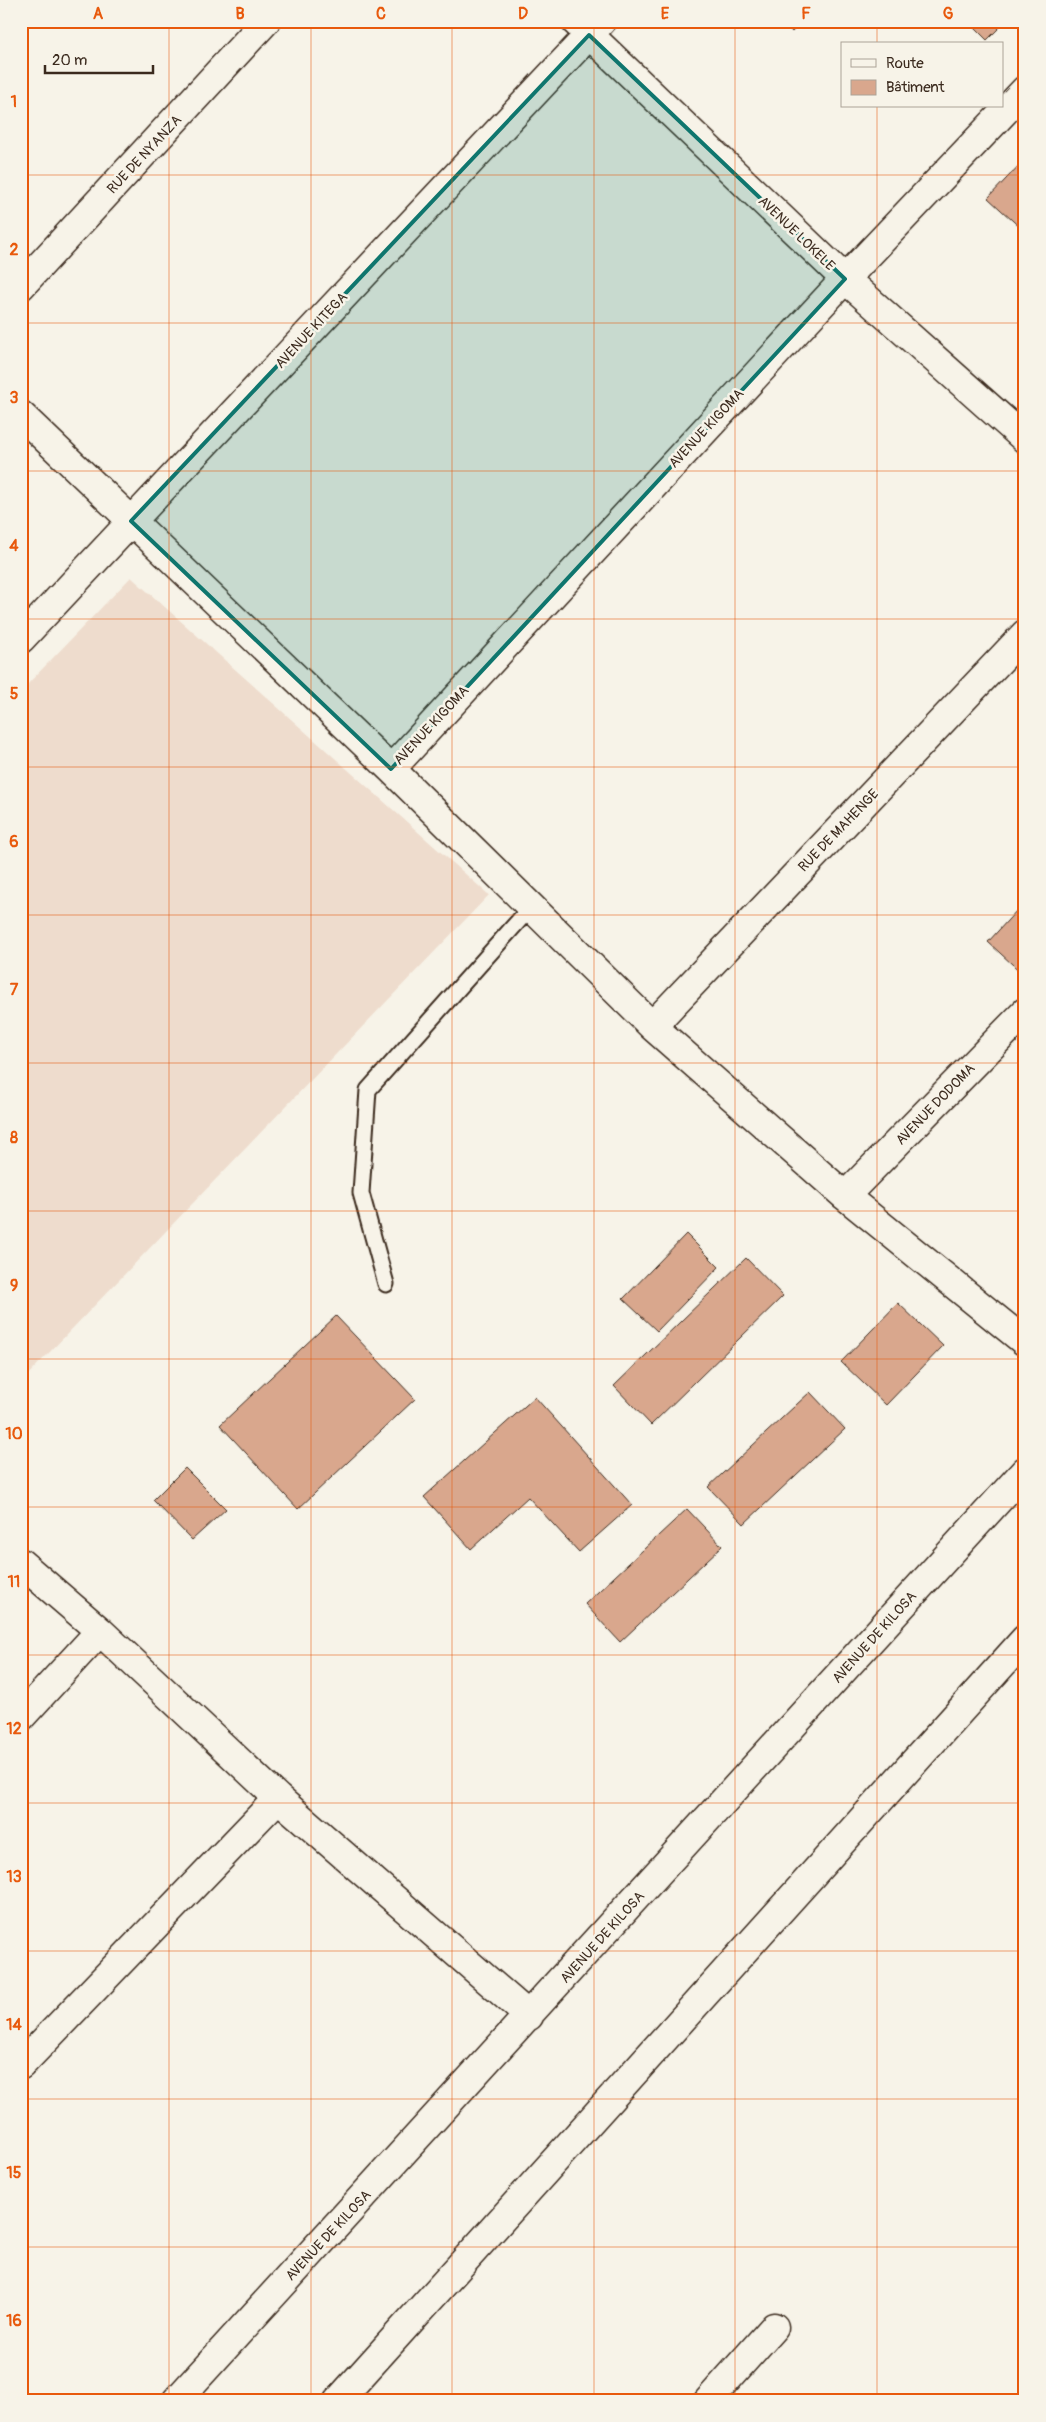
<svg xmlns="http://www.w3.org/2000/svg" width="1046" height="2422" font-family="Pangolin,sans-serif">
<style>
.built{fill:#eedccd}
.building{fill:#d9a78d;stroke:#3b2a1e}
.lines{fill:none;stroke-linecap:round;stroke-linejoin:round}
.service-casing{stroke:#3b2a1e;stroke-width:19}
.minor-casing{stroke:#3b2a1e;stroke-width:31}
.service{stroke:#f7f3e8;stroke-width:15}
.minor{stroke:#f7f3e8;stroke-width:28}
.marked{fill:#0f766e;fill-opacity:0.2;stroke:#0f766e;stroke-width:4;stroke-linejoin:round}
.grid{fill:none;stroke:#e8590c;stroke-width:1;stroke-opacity:0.55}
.labels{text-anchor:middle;stroke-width:5;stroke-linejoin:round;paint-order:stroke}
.street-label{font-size:14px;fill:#3b2a1e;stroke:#f7f3e8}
.neatline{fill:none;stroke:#e8590c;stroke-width:2}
.grid-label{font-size:16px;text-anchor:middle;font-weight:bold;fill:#e8590c}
</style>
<rect width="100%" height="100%" fill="#f7f3e8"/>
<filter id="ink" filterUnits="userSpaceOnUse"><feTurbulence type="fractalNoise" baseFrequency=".02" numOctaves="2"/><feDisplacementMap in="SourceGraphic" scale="10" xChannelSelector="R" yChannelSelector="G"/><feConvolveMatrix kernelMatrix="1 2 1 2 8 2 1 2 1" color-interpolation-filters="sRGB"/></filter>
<g filter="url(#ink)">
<!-- built -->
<path class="built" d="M131 577 489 895 21 1382V691Z"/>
<!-- building -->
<path class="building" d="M782 21H802L792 32Z
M968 21H1006L987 40Z
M1025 159V232L988 198Z
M1018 909 1025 915V976L988 942Z
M686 1234 719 1267 657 1331 623 1299Z
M746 1258 783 1296 651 1425 614 1386Z
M898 1303 943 1346 886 1405 841 1362Z
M336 1316 415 1399 298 1509 220 1425Z
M810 1392 845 1429 744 1524 708 1487Z
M535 1397 632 1505 579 1552 528 1497 471 1549 424 1497Z
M185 1468 226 1509 192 1540 153 1500Z
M687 1509 722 1546 620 1642 585 1604Z"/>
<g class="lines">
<defs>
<path id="service" d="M386 1284 361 1193 368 1090 531 907"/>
<path id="minor" d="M575 21 845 279 1025 439
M21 286 266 21
M21 415 391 769 652 1026 845 1196 1025 1342
M21 639 602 21
M391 769 845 279 1025 90
M652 1026 1025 634
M845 1196 1025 1012
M21 1563 100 1631 278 1798 529 2016
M21 1717 100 1631
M21 2065 278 1798
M176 2401 1025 1471
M338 2401 1025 1639
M708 2401 774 2327"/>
</defs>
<!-- service casing -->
<use href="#service" class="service-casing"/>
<!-- minor casing -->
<use href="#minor" class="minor-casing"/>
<!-- service -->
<use href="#service" class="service"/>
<!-- minor -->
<use href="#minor" class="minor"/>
</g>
</g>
<!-- marked area -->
<path class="marked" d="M589 35 845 279 391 769 131 521Z"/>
<!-- grid -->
<path class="grid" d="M169 21V2401M311 21V2401M452 21V2401M594 21V2401M735 21V2401M877 21V44M877 106V2401M21 175H1025M21 323H1025M21 471H1025M21 619H1025M21 767H1025M21 915H1025M21 1063H1025M21 1211H1025M21 1359H1025M21 1507H1025M21 1655H1025M21 1803H1025M21 1951H1025M21 2099H1025M21 2247H1025"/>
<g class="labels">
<!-- street labels -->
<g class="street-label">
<text transform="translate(144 154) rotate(-47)" y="5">RUE DE NYANZA</text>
<text transform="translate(797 233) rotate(44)" y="5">AVENUE LOKELE</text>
<text transform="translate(311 330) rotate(-47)" y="5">AVENUE KITEGA</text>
<text transform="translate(706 428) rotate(-47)" y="5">AVENUE KIGOMA</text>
<text transform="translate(431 725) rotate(-47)" y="5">AVENUE KIGOMA</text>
<text transform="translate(838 830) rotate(-46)" y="5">RUE DE MAHENGE</text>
<text transform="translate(935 1104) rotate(-46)" y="5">AVENUE DODOMA</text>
<text transform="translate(874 1637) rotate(-48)" y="5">AVENUE DE KILOSA</text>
<text transform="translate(602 1937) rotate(-48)" y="5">AVENUE DE KILOSA</text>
<text transform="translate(328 2235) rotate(-47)" y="5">AVENUE DE KILOSA</text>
</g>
</g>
<!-- margin -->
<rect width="1046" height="2422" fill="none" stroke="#f7f3e8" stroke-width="55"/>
<!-- legend -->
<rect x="841" y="42" width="162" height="65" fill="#f7f3e8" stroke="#aca397"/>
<rect x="851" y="59" width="25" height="8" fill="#f7f3e8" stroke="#aca397"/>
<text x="886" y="68" font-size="15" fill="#3b2a1e">Route</text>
<rect x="851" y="80" width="25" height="15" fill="#d9a78d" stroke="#aca397"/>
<text x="886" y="92" font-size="15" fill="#3b2a1e">Bâtiment</text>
<!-- scale -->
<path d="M45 65v8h108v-8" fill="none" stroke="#3b2a1e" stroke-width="2.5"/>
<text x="52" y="65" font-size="15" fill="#3b2a1e" stroke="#f7f3e8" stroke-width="4" paint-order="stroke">20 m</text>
<rect x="28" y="28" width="990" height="2366" class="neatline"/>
<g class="grid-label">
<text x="98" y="19">A</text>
<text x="240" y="19">B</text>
<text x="381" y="19">C</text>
<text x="523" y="19">D</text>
<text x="665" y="19">E</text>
<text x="806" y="19">F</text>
<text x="948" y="19">G</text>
<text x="14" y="107">1</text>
<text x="14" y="255">2</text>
<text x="14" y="403">3</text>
<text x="14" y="551">4</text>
<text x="14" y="699">5</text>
<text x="14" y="847">6</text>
<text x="14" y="995">7</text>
<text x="14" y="1143">8</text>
<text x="14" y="1291">9</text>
<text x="14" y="1439">10</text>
<text x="14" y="1587">11</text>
<text x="14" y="1734">12</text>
<text x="14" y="1882">13</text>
<text x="14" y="2030">14</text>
<text x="14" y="2178">15</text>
<text x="14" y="2326">16</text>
</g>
</svg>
